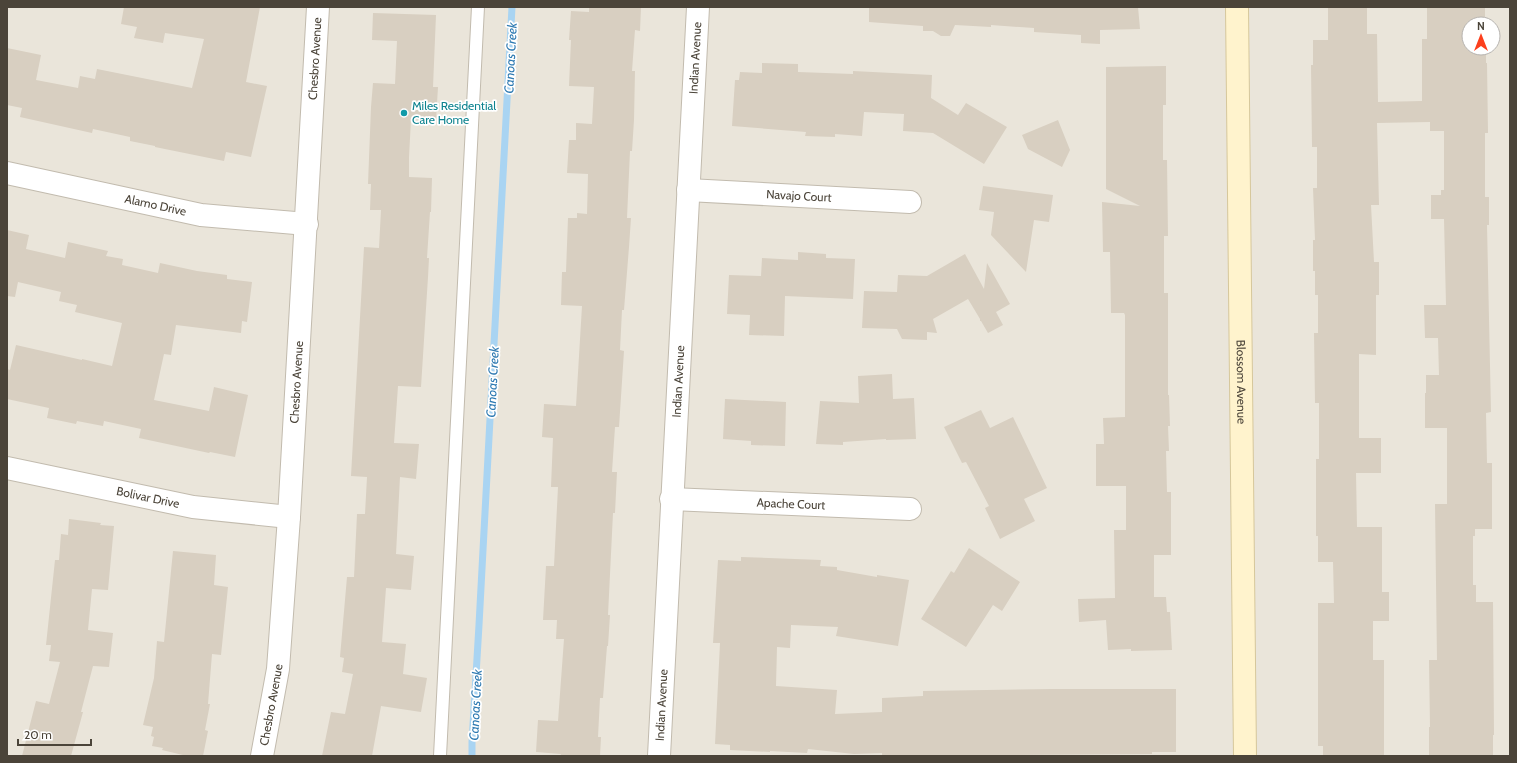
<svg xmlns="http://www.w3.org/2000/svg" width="1517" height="763" font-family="Cabin,sans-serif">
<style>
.residential{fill:#eae5da;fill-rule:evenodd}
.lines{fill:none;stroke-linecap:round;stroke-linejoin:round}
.stream{stroke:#a9d4f2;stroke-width:7}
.building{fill:#d8cfc1}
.lane-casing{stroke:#c2bbae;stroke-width:14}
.street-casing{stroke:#c2bbae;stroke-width:24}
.secondary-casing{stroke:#d6c79b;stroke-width:24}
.lane{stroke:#fff;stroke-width:12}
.street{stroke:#fff;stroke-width:22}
.secondary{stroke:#fff3cd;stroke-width:22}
.culture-dot{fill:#0f9aa8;stroke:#fff;stroke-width:1.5}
.labels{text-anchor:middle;stroke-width:3.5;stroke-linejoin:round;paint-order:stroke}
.street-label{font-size:12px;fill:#4b4439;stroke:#fff}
.culture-label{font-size:12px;fill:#0d838f;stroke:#fff;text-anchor:start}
.water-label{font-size:13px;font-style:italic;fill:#2e7ab2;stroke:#fff}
</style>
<rect width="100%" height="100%" fill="#f6f3ec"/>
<!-- residential -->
<path class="residential" d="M7 7H1510V756H7ZM1469 24H1493V48H1469Z"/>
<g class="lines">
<!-- stream -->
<path class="stream" d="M472 756V742L479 625 512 7"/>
</g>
<!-- building -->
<path class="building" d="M124 7H260L246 82 267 86 251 157 226 152 224 161 155 147V146L130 141V137L93 129 92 133 20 117 22 108 7 105V48L41 55 36 80 78 88 80 76 95 79 97 69 192 88 204 39 165 33 163 43 134 38 137 27 121 24Z
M589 7H641L640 31 635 30 632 71H635L634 120 632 151H630L627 218H631L629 247 624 310H622L620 350 624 351 619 427H615L612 472H617L615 513H613L608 615H610L608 646H607L603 698H600L598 737H601L600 756H560L561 754 536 752 538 720 558 721 564 639H556L557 620H543L546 566H554L558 487H551L553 438 542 437 544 404 576 406 582 306 561 305 562 272H566L568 218H577V213L587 214 588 174 567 173 569 140H576V123L592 124 594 87 569 86 571 40H569L571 11 589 12Z
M869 7H1138L1140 29 1100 30V44L1081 43V35L1034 32V28L991 25V27L955 25 950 36H941L933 31H923V26L869 22Z
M1328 7H1367V34H1377L1378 102 1422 101V39H1427V7H1485V24H1469V48H1486V63H1487L1488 133H1485V197H1489V225H1487L1491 412 1486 413 1487 463H1492V529H1475V536H1473V585H1476V602H1493L1494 735H1493V756H1429V727H1430L1429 660H1437L1435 504H1447V428H1425V393H1426V375H1439L1438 338H1425L1424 305H1446L1444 219H1431V195H1441V190H1444V131H1430V122L1377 123 1379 205H1371L1374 262H1379V295H1376V355L1359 354V438H1381V473H1356L1357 527H1382V592H1389V621H1373V660H1384V756H1323V746H1318V603H1334L1333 562H1318V536H1316V459H1319V403H1315L1314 333H1318V295H1315V271H1313V240H1315L1313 188H1317V147H1312L1311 65H1313V40H1328Z
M373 13 436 15 433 87H438L436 120 411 119 409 157V177L432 178 431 212H430L427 258H429L428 277 421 387 398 386 394 443 419 444 416 479 400 477 396 554 414 556 411 590 386 588 382 642 406 644 403 674 427 678 421 712 381 706 372 756H322L331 712 345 714 353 674 342 672 344 658 340 657 347 577H354L357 514H365L367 477 351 476 364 247 379 248 381 210H370L371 184H368L371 107 373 83 395 84 397 41 372 40Z
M762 63 798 64V72L853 74V71L932 75 931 98 958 115 966 103 1007 127 984 164 933 133 903 131 904 114 864 112 862 136 835 134V137L805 136 806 132 732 126 735 80H739L740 72 762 73Z
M1166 66V105H1163V160H1167L1168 236H1164V293H1168V395H1169L1170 426H1168L1169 451H1166L1167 492H1171V555H1154V597H1166L1167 612H1170L1172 650 1131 651V649L1108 650 1106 620 1079 622 1078 599 1115 598 1114 530H1126V486H1096V444H1104L1103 418 1125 417V315L1124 313H1111L1110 252H1103L1102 202 1140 206 1106 189V67Z
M1058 120 1070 150 1062 167 1028 149 1022 135Z
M983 186 1053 195 1049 222 1034 220 1026 272 991 235 994 212 979 210Z
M7 230 29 235 26 249 65 258 68 242 108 251 106 256 123 259 122 265 158 273 160 263 197 271 227 275V279L252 282 247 322 242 321 241 333 176 325 171 355 164 354 154 400 209 411 214 387 248 395 235 457 210 452 209 453 139 438 141 429 104 421 103 426 77 421 76 424 47 418 49 408 7 399V369L10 370 16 345 82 360V359L112 366 122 323 75 312 77 305 59 301 61 292 18 282 15 297 7 296Z
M798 252 826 254V258L855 259 853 299 785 296 784 336 749 335 750 315 727 314 729 275 761 276 762 258 798 260Z
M965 254 984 289 987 263 1010 304 996 312 1003 325 988 333 981 321H980V319L968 299 933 319 937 333 927 332V340L902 339 897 329 862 328 864 291 897 292 898 275 927 276Z
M892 374 893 399 914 398 916 439 886 440V439L843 442V445L816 444 820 401 859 403 858 376Z
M725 399 786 402 785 446 751 445V441L723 439Z
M981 410 990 428 1013 417 1047 488 1024 499 1035 521 1000 539 985 508 989 506 966 462 962 463 944 427Z
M69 519 101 523 100 525 114 526 108 590 92 589 88 630 113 633 109 667 93 666 81 712H83L71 756H22L36 701 49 704 60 662 49 661 51 645H46L55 560H59L61 534 68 535Z
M969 548 1020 582 1002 611 993 605 966 647 921 619 951 571 954 573Z
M173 551 216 555 214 585 228 587 221 655 212 654 208 704H210L205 730 208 731 203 756H187L162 750 163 748 152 746 154 737 151 736 153 727 143 725 154 678 157 641 164 642Z
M741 557 821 560 820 566 837 567V570L877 577V575L909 580 898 646 836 636 838 627 791 625 790 648 777 647 776 686 837 690 835 714 882 712V698L923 696V691L1052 689H1176V752H1152V754L882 756V753L854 754 808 749 807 753 770 751V752L730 750V745L715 744 720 643H713L718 560 741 561Z"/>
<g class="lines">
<defs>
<path id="lane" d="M440 756 478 7"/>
<g id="street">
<path id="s1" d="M7 173 201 215 307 224"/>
<path id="s2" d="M688 190 910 202"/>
<path id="s3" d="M7 468 193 507 289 517"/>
<path id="s4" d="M671 499 910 509"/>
<path id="s5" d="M262 756 278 669 289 517 318 7"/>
<path id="s6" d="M659 756 698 7"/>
</g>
<g id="secondary">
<path id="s7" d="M1237 7 1245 756"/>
</g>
</defs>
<!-- lane casing -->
<use href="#lane" class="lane-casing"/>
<!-- street casing -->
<use href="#street" class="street-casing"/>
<!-- secondary casing -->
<use href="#secondary" class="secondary-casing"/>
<!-- lane -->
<use href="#lane" class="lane"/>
<!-- street -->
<use href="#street" class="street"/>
<!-- secondary -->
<use href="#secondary" class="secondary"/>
</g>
<!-- markers -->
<circle class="culture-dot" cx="404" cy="113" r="4"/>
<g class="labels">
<!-- street labels -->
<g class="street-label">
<text dy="4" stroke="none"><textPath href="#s6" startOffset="699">Indian Avenue</textPath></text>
<text dy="4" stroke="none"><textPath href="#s5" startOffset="700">Chesbro Avenue</textPath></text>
<text dy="4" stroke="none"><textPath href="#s2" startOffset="111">Navajo Court</textPath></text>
<text dy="4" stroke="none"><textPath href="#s1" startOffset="152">Alamo Drive</textPath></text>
<text dy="4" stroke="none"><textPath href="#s6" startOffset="375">Indian Avenue</textPath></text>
<text dy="4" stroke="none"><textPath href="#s7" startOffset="375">Blossom Avenue</textPath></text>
<text dy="4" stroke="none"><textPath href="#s5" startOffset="376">Chesbro Avenue</textPath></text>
<text dy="4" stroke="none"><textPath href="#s3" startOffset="144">Bolivar Drive</textPath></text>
<text dy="4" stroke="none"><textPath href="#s4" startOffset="120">Apache Court</textPath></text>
<text dy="4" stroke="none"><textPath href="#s5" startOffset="52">Chesbro Avenue</textPath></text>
<text dy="4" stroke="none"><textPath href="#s6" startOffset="51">Indian Avenue</textPath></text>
</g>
<!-- culture labels -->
<g class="culture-label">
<text x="412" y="110">Miles Residential<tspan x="412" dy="14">Care Home</tspan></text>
</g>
<!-- water labels -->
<g class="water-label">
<text transform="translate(510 58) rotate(-87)" y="5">Canoas Creek</text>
<text transform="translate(492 382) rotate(-87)" y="5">Canoas Creek</text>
<text transform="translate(475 705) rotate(-87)" y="5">Canoas Creek</text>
</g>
</g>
<!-- border -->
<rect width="1517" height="763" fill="none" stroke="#4b4439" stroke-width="16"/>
<!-- north arrow -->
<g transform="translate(1481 36)"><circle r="19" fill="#ffffff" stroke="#b7b4b0"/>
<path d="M0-3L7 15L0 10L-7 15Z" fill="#fc3f1d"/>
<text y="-6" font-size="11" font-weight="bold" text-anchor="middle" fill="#4b4439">N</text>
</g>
<!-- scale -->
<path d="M18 739v6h73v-6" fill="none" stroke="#4b4439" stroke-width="2"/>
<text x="24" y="739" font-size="12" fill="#4b4439" stroke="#ffffff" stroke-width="3" paint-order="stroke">20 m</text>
</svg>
